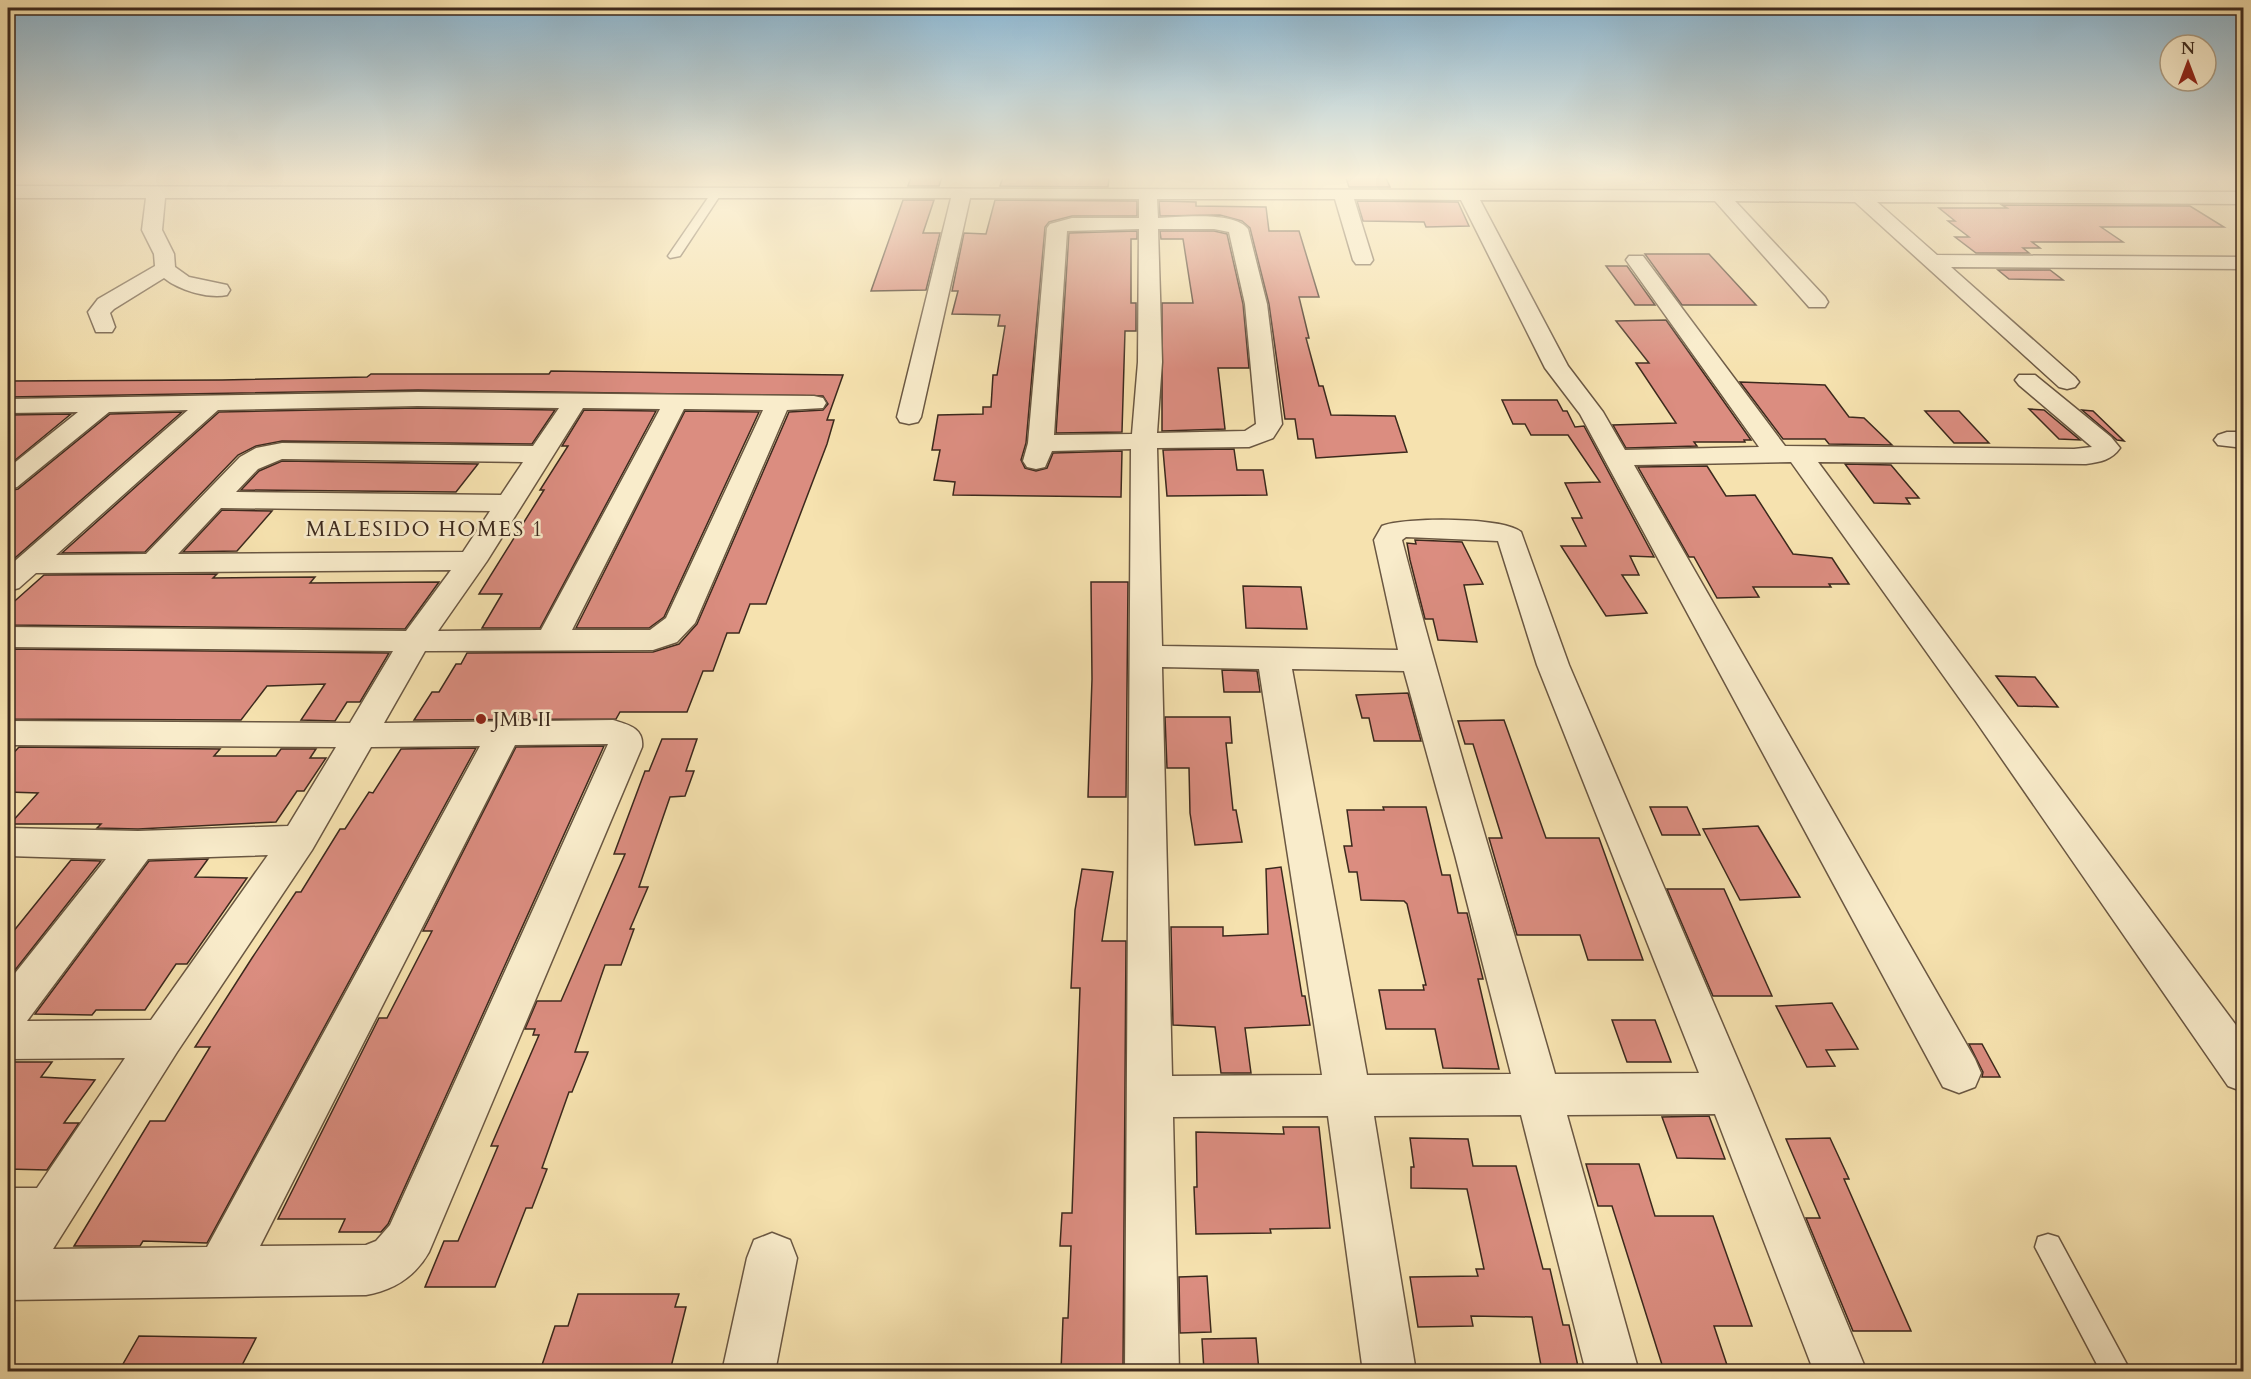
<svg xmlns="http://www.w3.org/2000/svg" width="2251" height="1379" font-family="Cardo,serif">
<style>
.building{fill:#db8d80;stroke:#3c291d;stroke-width:1.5}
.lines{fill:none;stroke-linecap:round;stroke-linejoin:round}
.service-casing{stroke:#6a5742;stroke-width:3}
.minor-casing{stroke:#6a5742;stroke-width:3}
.service{fill:#f9eccb;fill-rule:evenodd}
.minor{fill:#f9eccb;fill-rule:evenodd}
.poi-dot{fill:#8f2418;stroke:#f9eccb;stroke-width:2}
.labels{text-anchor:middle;stroke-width:5;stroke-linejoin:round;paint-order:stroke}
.poi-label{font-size:20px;fill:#3c291d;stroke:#f9eccb;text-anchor:start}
.neighbourhood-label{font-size:21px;letter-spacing:1.5px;fill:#3c291d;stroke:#f9eccb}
</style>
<rect width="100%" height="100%" fill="#f6e2af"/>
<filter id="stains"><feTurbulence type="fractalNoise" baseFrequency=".00333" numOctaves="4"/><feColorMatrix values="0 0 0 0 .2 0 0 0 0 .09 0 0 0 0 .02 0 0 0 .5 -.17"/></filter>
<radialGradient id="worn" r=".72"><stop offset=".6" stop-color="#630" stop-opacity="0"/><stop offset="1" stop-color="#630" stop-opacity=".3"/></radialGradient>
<!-- building -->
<path class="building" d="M911 177H942L939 186H908Z
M1003 177H1084L1109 178 1108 187 1000 186Z
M1346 178H1386L1390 187H1349Z
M903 200H934L923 233H940L926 290 871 291Z
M995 200 1137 201V216H1072L1049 222 1045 227 1026 443 1021 460 1025 468 1036 471 1047 468 1053 453 1122 451 1121 497 953 495 955 482 934 480 940 450H932L938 415 983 414V407H991L993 375H997L1005 326H998L1000 315 952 314 958 291H952L964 233 986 234Z
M1159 201 1196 202V206L1266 207 1269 231H1299L1319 297H1299L1309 338H1306L1319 386H1323L1331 415 1395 416 1407 452 1316 458 1313 439H1298L1295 419H1285L1269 304 1250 228 1242 221 1220 215 1160 216Z
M1357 201 1458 202 1469 226 1426 227 1424 222 1363 221Z
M2002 205 2190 206 2224 227H2101L2123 242H2032L2040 248H2023L2029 253H1976L1955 237H1969L1948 221H1955L1939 208H2007Z
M1137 231V239H1131V303H1136V331H1125L1122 432 1056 433 1069 233Z
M1160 231H1214L1227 234 1243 304 1249 368H1218L1225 429 1162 431V303H1193L1183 239H1161Z
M1645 254H1709L1756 305H1682Z
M1606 266H1627L1655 305H1635Z
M1998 270H2050L2063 280 2009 279Z
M1666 320 1751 440H1744L1745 442H1694L1697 446 1626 448 1613 425 1676 423 1636 363H1649L1616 321Z
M551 371 843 375 827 420H834L827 444 766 604H750L739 633H727L713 671H703L687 712H620L616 719 414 720 432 692H439L456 664H461L467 653 653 652 679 644 697 624 789 412 823 410 828 404 823 396 418 390 8 397V381L222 380 367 377 371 374H549Z
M1740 382 1825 385 1849 417 1864 418 1892 445 1829 444 1825 439H1783Z
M1502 400H1557L1563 411H1567L1575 427 1584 426 1654 557 1630 556 1639 575H1622L1647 613 1606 616 1561 546H1586L1572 518H1582L1565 483 1600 482 1568 435H1531L1525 424H1513Z
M418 408 555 410 532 444 282 441 256 446 238 455 145 552 62 553 219 412Z
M2029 409 2044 410 2080 440 2059 439Z
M584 410 656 411 540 628H482L502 594H479L544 490H540L568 446H562Z
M2082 410 2093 411 2124 441 2117 440Z
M685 411 759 412 664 617 649 628H576Z
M1925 411H1959L1989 443H1954Z
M182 412 8 564V491L18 489 110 414Z
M71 414 8 466V415Z
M1234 449 1237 470H1263L1267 495 1167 496 1163 450Z
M282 461 478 464 456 492 241 490 259 471Z
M1845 464 1891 465 1919 498H1906L1910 504 1874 503Z
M1707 466 1726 496 1755 495 1793 554 1832 558 1849 584H1829L1831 587H1753L1759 597 1717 598 1694 557H1689L1638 467Z
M222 510 272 511 237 551 183 552Z
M1415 540 1462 542 1483 584 1464 585 1477 642 1438 640 1433 619H1425L1410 560 1407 543 1416 544Z
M217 574 213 578 315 577 310 583 439 582 405 629 8 625V607L44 575Z
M1091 582H1128L1126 797H1088L1092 679Z
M1243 586 1301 587 1307 629 1246 628Z
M8 649 389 653 360 702H347L335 721 301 720 325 684 267 686 241 720 8 719Z
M1222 670 1257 671 1260 692H1224Z
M1996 676 2035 677 2058 707 2018 706Z
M1408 693 1421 741H1374L1369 718H1362L1356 695Z
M1165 717H1230L1232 743H1226L1233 810H1236L1242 842 1195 845 1190 813 1189 768H1167Z
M1504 720 1546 838H1599L1643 960H1588L1580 935H1517L1489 838H1502L1473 744H1465L1458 721Z
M662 739H697L686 771H694L685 796 670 797 639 887H648L630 929H634L621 965H605L575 1052H588L572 1092H569L542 1168 547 1169 532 1208H526L495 1287H425L444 1241H458L498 1146H491L539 1035H533L535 1029H525L537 1001H561L625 854H614L645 771H649Z
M604 746 388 1224 381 1232H339L345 1219H278L379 1018H387L432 931H423L516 747Z
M19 747 220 749 214 756H276L281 749H316L310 758H326L304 791H297L276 822 138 829 97 828 101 824H10L38 793 8 792V759Z
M476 748 207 1243 143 1241 140 1246H74L150 1121H165L210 1047H195L252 958 296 892H301L340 829H345L369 792 373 793 401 749Z
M1383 807H1426L1442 875H1450L1458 913H1467L1483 979H1478L1499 1069 1443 1068 1435 1029H1386L1379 990H1424L1423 985H1426L1407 904 1404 901 1361 900 1357 872H1349L1344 846H1352L1347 810H1384Z
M1650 807H1687L1700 835H1662Z
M1758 826 1800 897 1740 900 1703 829Z
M208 859 195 877 247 878 187 964H176L145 1010H96L92 1015 35 1014 149 861Z
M71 860 101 861 8 979V938Z
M1281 867 1302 996H1305L1310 1025 1245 1028 1251 1073H1221L1215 1027 1173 1025 1171 927H1223V936L1268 934 1266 869Z
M1082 869 1113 872 1102 941H1126L1123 1371H1061L1063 1318H1068L1071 1246H1060L1062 1213H1072L1080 988H1071L1075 910Z
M1667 889H1724L1772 996H1713Z
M1832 1003 1858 1049 1826 1050 1835 1066 1807 1067 1776 1006Z
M1612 1020H1655L1671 1062H1627Z
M1969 1044H1982L2000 1077H1982L1983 1072Z
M8 1062H52L41 1077 95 1080 64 1123H79L47 1170 8 1169Z
M1709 1116 1725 1159 1677 1158 1662 1117Z
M1283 1127H1319L1330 1228 1270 1229 1271 1233 1196 1234 1194 1187H1197L1196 1132 1284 1134Z
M1410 1138 1468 1139 1473 1166H1516L1543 1269H1550L1563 1325H1569L1579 1371H1542L1532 1317 1471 1316 1473 1326 1418 1327 1410 1277 1478 1276 1476 1269H1484L1467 1189 1411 1188V1167H1414Z
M1830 1138 1849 1179H1844L1911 1331H1853L1806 1218H1820L1786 1139Z
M1586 1164H1639L1655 1216H1713L1752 1326H1714L1729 1371H1664L1612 1206H1598Z
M1207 1276 1211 1332 1180 1333 1179 1277Z
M578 1294H679L675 1307H686L670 1371H540L555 1326H568Z
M139 1336 256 1338 239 1371H119Z
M1256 1338 1259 1371H1204L1202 1339Z"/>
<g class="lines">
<defs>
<path id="service" d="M716 191 721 194 680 256 670 258 668 256 712 192Z
M2048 1234 2058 1237 2131 1372H2101L2035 1247 2038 1237Z"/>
<path id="minor" d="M8 186 2244 192V204L1877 202 1937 255 2244 257V269L1951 267 2075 377 2079 382 2075 387 2067 389 2059 387 1855 202 1735 201 1825 297 1828 302 1825 307H1809L1715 201 1480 200 1568 366 1603 412 1625 450 1759 447 1626 260 1629 256H1643L1785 446 2074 449 2092 447 2019 385 2015 380 2019 375H2035L2111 437 2120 448C2112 460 2100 462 2086 464L1818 462 2244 1036V1092L2228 1086 1975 720 1791 462 1634 465 1975 1059 1981 1073 1975 1087 1959 1093 1943 1087 1580 414 1545 368 1461 200 1354 199 1373 260 1370 264H1356L1353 260 1335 199H1157L1158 218C1179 217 1235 211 1248 229L1267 304 1282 424 1273 438 1249 447 1157 448 1162 646 1398 650 1374 540 1382 526C1405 517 1503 517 1521 532L1569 665 1752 1093 1867 1372H1814L1715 1114 1567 1115 1639 1372H1586L1521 1115 1374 1116 1416 1372H1363L1328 1116 1173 1117 1179 1372H1125L1131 449 1052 451 1045 467 1036 469 1027 467 1023 461 1028 443 1047 228 1050 224 1072 218H1139V199L970 198 921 417 918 422 909 424 900 422 897 417 951 198H165L162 230 174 254 175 267 189 277 227 285 230 290 227 295C208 299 179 290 164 278L114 309 110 313 115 327 112 332H96L88 312 98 299 155 266 154 254 142 230 146 198H8ZM1139 229 1138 362 1132 434 1054 435 1067 231ZM1158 229H1214L1229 232 1245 304 1256 424 1245 431 1157 433 1162 362ZM1406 537 1498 541 1537 665 1699 1073 1555 1074C1504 896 1448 719 1402 540ZM1162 667 1259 669 1322 1075 1172 1076ZM1292 669 1404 671 1455 855 1511 1074 1367 1075Z
M418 392 814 396 823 398 826 403 823 408 787 410 695 623 677 642 653 650 425 651 384 723 613 720C629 725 644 728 642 747L429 1252C415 1277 394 1290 366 1295L8 1300V1188H37L125 1058 8 1059V982L106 859 8 856V828L138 831 288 826 336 747 8 745V721L350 723 393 651 8 647V627L406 631 451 570 36 573 19 588 8 591V567L188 410 109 412 17 487 8 489V468L78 412 8 413V399ZM418 406 559 408 533 446 282 443 256 448 240 457 146 554 56 555 218 410ZM583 408 660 409 541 630 438 631 487 561ZM684 409 763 410 666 618 650 630H572ZM282 459 523 462 501 495 236 492 258 469ZM221 508 490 511 463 552 178 554ZM608 744 390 1225 376 1241 366 1245 260 1246 515 745ZM480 746 207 1247 53 1249 177 1052 312 850 371 747ZM268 855 151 1020 27 1021 148 859Z
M2227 432H2244V448L2218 445 2214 440 2218 435Z
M772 1233 790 1240 797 1258 775 1372H722L747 1258 754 1240Z"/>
</defs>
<!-- service casing -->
<use href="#service" class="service-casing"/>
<!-- minor casing -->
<use href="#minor" class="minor-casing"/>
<!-- service -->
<use href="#service" class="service"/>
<!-- minor -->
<use href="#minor" class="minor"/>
</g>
<!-- sky -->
<linearGradient id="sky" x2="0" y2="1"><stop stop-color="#8bb7d3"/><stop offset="0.48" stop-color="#fbf2db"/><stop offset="1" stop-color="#fbf2db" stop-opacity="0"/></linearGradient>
<rect width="2251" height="370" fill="url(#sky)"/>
<!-- markers -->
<circle class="poi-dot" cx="481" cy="719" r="6"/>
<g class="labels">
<!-- poi labels -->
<g class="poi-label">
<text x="493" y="726">JMB II</text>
</g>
<!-- neighbourhood labels -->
<g class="neighbourhood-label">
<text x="425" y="536">MALESIDO HOMES 1</text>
</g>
</g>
<!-- margin -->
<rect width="2251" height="1379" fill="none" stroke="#f6e2af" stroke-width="30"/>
<rect x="9" y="9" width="2233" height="1361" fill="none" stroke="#3c291d" stroke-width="3"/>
<rect x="15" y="15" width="2221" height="1349" fill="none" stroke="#3c291d" stroke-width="1.5"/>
<!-- north arrow -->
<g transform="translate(2188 63)"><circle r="28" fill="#f9eccb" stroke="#ad9e85" stroke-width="1.5"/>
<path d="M0-4.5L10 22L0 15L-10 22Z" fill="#8f2418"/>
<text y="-9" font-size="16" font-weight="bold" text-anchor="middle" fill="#3c291d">N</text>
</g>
<rect width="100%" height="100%" filter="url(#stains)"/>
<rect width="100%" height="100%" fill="url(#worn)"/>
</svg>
